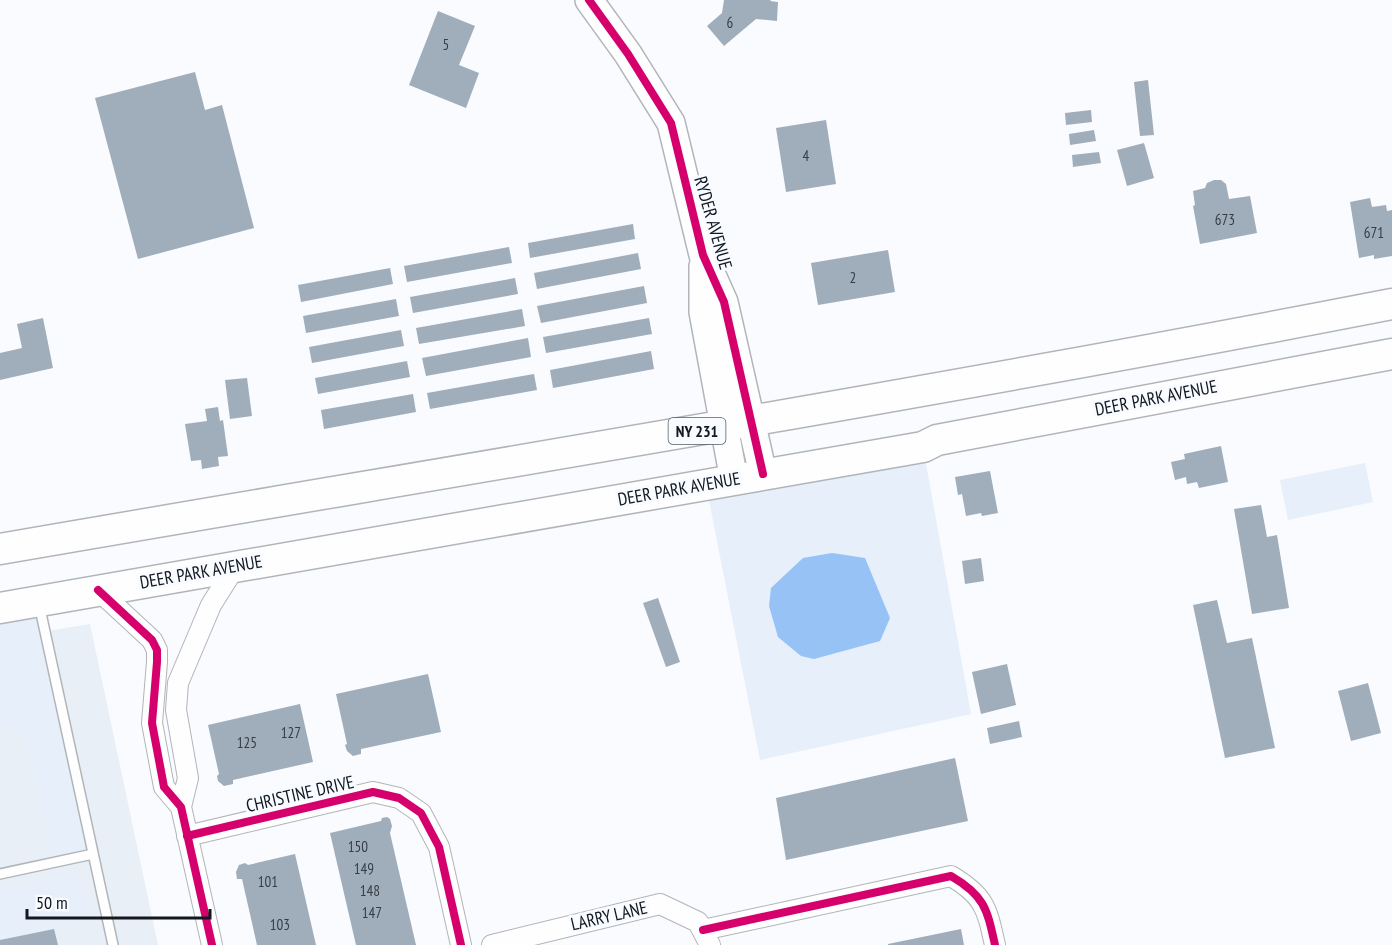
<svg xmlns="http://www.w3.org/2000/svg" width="1392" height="945" font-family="'PT Sans Narrow',sans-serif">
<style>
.built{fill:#e9eff6}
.green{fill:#e6effa}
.water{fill:#96c2f5}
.building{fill:#a0adbb}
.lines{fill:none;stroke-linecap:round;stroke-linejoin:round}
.lane-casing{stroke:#b1b5b9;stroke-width:12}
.street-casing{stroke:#b1b5b9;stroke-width:22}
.secondary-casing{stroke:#b1b5b9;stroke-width:30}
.primary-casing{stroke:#b1b5b9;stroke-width:33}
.lane{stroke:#fefeff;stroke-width:9}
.street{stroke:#fefeff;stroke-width:20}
.secondary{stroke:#fefeff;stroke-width:27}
.primary{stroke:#fefeff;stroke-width:30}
.cycleway-casing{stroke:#f8fbff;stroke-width:11}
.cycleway{stroke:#d6006c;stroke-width:8}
.labels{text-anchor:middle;stroke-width:6;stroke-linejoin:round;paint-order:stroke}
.number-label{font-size:15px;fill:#363d45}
.shield{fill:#f8fbff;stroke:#575c62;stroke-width:1.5}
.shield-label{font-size:16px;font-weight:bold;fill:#12181e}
.street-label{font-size:18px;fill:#12181e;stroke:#f8fbff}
</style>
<rect width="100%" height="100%" fill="#f9fbfe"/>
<!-- built -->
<path class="built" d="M90 624 158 945H0V639Z"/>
<!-- green -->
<path class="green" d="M923 447 971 714 760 760 706 485Z
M1365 463 1373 502 1288 520 1280 480Z
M38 601 89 855 53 863 25 731H0V608Z
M68 875 78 878 91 922 0 940V890Z"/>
<!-- water -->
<path class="water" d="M832 553 865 558 890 618 880 641 814 659 801 656 778 637 769 606 771 588 803 558Z"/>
<!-- building -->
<path class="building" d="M724 0H771L770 1 778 2 777 21 756 19 724 46 707 26 722 13Z
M438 11 475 26 459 65 479 73 466 108 409 85Z
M195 72 205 110 222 105 254 228 138 259 95 98Z
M1148 80 1154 135 1140 136 1134 82Z
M1091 110 1092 122 1066 125 1065 113Z
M826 120 836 184 786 192 776 128Z
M1094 130 1096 141 1070 145 1069 134Z
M1144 143 1154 178 1127 186 1117 150Z
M1099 152 1101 163 1073 167 1072 155Z
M1214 180H1221L1226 184 1229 199 1250 196 1257 233 1200 244 1193 206 1195 205 1193 191 1205 188 1207 183Z
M1370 198 1372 207 1386 205 1387 211 1392 210V256L1374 259V255L1359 258 1350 202Z
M633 224 635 239 530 258 528 243Z
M509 247 512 263 407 282 404 266Z
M888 250 895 292 818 305 811 263Z
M638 253 641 269 537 289 534 273Z
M390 268 393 284 301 302 298 285Z
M515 278 518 294 413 313 410 297Z
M644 286 647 303 541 323 537 306Z
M396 299 399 316 306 333 303 316Z
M522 309 525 326 419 344 416 328Z
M43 318 53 368 0 380V353L22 348 17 324Z
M649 318 652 334 546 353 543 337Z
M401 330 404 346 312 363 309 347Z
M528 338 531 357 426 376 422 358Z
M651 351 654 369 553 388 550 370Z
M407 361 410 377 318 394 315 378Z
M534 374 537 390 430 409 427 393Z
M247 378 252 416 230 419 225 380Z
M413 394 416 412 324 429 321 410Z
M218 407 220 421 223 420 228 456 218 457 219 466 202 469 201 460 191 461 185 424 207 421 205 409Z
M1221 446 1228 482 1199 488 1197 482 1187 484 1186 477 1175 480 1171 462 1185 459 1184 454Z
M990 471 998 513 982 516 981 513 966 516 962 494 958 495 955 477Z
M1261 505 1267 537 1277 535 1289 608 1252 614 1234 509Z
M981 558 984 581 965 584 962 561Z
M658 598 680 662 666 667 643 603Z
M1217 600 1227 643 1252 638 1275 748 1225 758 1193 605Z
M1007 664 1016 705 981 714 972 672Z
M428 674 441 732 361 749V754L353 756 347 751 345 745 347 744 336 694Z
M1368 683 1381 733 1351 741 1338 691Z
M300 704 313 762 233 780V784L224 786 218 781 217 776 219 774 208 725Z
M1019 721 1022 737 990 744 987 728Z
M955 758 968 821 786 860 776 798Z
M387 817 390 819 392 826 390 833 416 945H356L330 833 381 821 382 818Z
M295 854 316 945H257L242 879H237L236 872 239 865 245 863 248 865Z
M54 929 58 945H0V940Z
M961 929 964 945H888V944Z"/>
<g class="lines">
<defs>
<path id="lane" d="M39 604 113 945
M0 874 93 854"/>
<path id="street" d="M98 590 152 640 157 650V662L152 723 164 787 181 807 212 945
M181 807 188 778 176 710 178 683 211 605 235 567
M187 836 373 792 399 798 421 813 439 847 461 945
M703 930 951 876C985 896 987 909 995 945
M492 945 660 904 698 922 710 945"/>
<path id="secondary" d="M589 0 628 54 671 123 703 255 724 302 763 474
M703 266V312L734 480"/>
<path id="primary" d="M0 549C464 469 929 394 1392 304
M0 608 923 447 937 440 1392 354"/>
</defs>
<!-- lane casing -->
<use href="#lane" class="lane-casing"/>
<!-- street casing -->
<use href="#street" class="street-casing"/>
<!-- secondary casing -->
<use href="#secondary" class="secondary-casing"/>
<!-- primary casing -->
<use href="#primary" class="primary-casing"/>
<!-- lane -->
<use href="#lane" class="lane"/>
<!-- street -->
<use href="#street" class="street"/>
<!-- secondary -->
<use href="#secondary" class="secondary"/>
<!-- primary -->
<use href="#primary" class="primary"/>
<defs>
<path id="cycleway" d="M589 0 628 54 671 123 703 255 724 302 763 474
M98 590 152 640 157 650V662L152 723 164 787 181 807 212 945
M187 836 373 792 399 798 421 813 439 847 461 945
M703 930 951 876C985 896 987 909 995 945"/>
</defs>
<!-- cycleway casing -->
<use href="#cycleway" class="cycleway-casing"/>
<!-- cycleway -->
<use href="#cycleway" class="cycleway"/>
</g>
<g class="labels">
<!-- number labels -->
<g class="number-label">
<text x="730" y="28">6</text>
<text x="446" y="50">5</text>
<text x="806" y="161">4</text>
<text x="1225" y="225">673</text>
<text x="1374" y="238">671</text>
<text x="853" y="283">2</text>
<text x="291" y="738">127</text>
<text x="247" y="748">125</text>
<text x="358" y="852">150</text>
<text x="364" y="874">149</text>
<text x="268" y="887">101</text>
<text x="370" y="896">148</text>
<text x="372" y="918">147</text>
<text x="280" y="930">103</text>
</g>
<!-- shield labels -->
<rect class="shield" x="668.5" y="418" width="57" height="26" rx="4.5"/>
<g class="shield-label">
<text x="697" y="437">NY 231</text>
</g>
<!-- street labels -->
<g class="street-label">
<text transform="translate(713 223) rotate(74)" y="6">RYDER AVENUE</text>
<text transform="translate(1156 398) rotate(-11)" y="6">DEER PARK AVENUE</text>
<text transform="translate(679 489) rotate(-10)" y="6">DEER PARK AVENUE</text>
<text transform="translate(201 572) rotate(-10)" y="6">DEER PARK AVENUE</text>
<text transform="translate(300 794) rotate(-13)" y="6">CHRISTINE DRIVE</text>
<text transform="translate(609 916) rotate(-13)" y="6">LARRY LANE</text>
</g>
</g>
<!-- scale -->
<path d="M27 909v9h183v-9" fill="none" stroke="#12181e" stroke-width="3"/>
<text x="36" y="909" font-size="18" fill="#12181e" stroke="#f8fbff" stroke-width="4.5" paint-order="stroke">50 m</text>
</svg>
